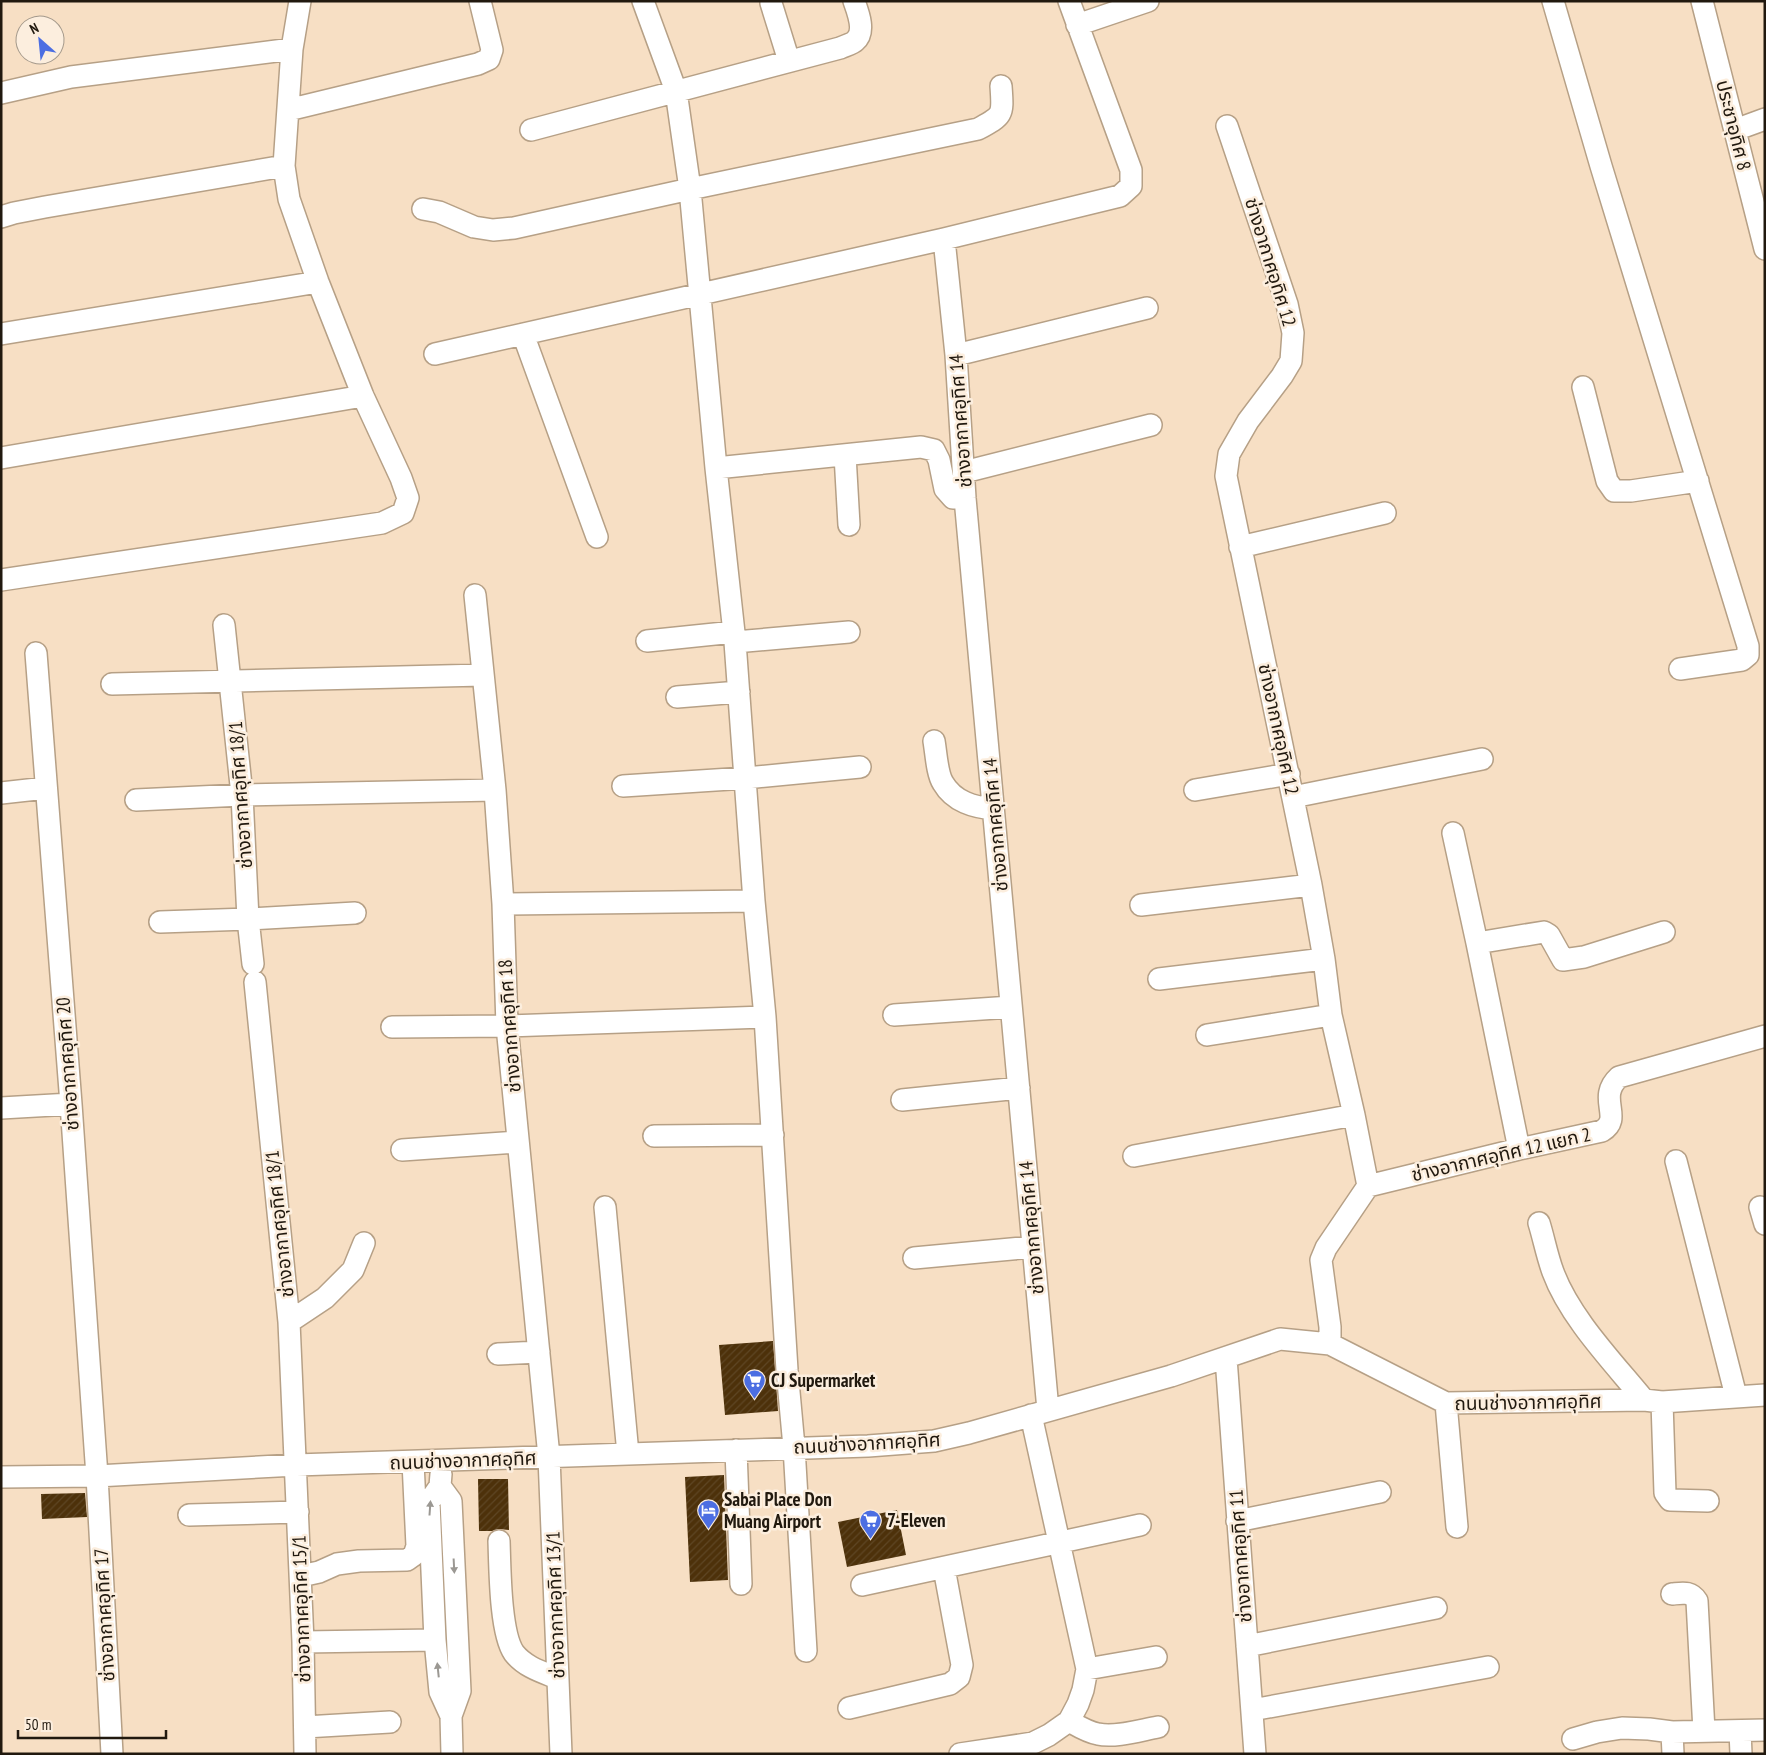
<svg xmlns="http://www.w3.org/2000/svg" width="1766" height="1755" font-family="'PT Sans Narrow','Noto Sans Thai',sans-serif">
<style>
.building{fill:url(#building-hatch)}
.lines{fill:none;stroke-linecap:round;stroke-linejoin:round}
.minor-casing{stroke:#b6a086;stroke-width:24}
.minor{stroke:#fff;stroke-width:21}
.oneway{fill:#9b9893}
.labels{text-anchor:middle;stroke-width:5;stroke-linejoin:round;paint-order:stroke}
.street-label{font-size:19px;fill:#21190f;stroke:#fceede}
.poi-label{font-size:19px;font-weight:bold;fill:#21190f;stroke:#fceede;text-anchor:start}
</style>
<defs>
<pattern id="building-hatch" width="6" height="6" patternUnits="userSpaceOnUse" patternTransform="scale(1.25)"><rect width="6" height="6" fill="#4d310a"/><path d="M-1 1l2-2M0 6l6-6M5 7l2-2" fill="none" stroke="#5e4624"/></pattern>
</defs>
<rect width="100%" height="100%" fill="#f7dfc4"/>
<!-- building -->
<path class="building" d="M773 1341 778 1411 725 1415 719 1345Z
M724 1475 728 1580 690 1582 685 1477Z
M478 1479H508L509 1530 499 1529 492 1531H479Z
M85 1493 87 1517 42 1519 41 1494Z
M897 1510 906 1555 847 1567 838 1522Z"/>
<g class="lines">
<defs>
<path id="minor" d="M643 1 676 91 690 189 716 468 735 642 754 901 765 1017 787 1370 794 1447 806 1651
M1553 1 1601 166 1748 646V655L1742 660 1680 669
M1702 1 1765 249
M771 3 789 61
M1077 25 1148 1
M1 93 71 77 292 49
M288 110 478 64 489 59 492 50 480 1
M1227 126 1287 304 1293 333 1291 361 1282 376 1248 421 1229 454 1226 476 1311 885 1324 959 1331 1015 1354 1115 1368 1186 1326 1248 1321 1260 1330 1327V1344
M531 130 840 48C844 46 852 44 855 41 866 32 858 12 854 1
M1735 130 1765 119
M423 209 439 212 474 227 493 230 514 228 690 189 978 129C1004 115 1003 115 1001 86
M1 217 14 213 45 207 284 166
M944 239 956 355 965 498 1048 1410
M1 334 318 282
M523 334 597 537
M435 354 944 239 1120 196 1131 186V170L1069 1
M956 355 1147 308
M1583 387 1607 481 1614 491H1631L1698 481
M845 455 849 525
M1 458 363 396
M716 468 921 447 934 450 939 460 945 489 953 498H965
M964 472 1151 425
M1240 547 1385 513
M1 580 382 523 403 513 408 498 401 478 363 396 318 282 289 199 284 166 292 49 300 1
M475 595 495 790 503 904 507 1026 549 1457 561 1754
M224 625 242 795 248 919 253 964
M647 641 734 632
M735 642 849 632
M36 653 71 1104 97 1476 112 1754
M112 684 483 675
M677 697 739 692
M934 741C936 752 937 774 943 783 954 802 974 807 993 809
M623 786 746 778 860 767
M1195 790 1289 774
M1 793 46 788
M1293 797 1482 759
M136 800 242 795 495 790
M1453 833 1477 943
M503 904 754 901
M1141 905 1311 885
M160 922 248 919 355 913
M1159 979 1324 959
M255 982 289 1322 303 1642 305 1754
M894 1015 1011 1007
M392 1027 507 1026 765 1017
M1207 1035 1331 1015
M902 1100 1019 1088
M1 1108 71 1104
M654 1136 773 1135
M1519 1149 1477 943 1544 932 1549 935 1563 960 1584 957 1664 932
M402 1150 518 1142
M1134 1156 1354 1115
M1676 1161 1736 1396
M1368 1186 1519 1149 1602 1131C1624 1118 1596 1098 1619 1077L1765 1036
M605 1207 628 1454
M1760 1207 1765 1224
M1539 1223C1544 1239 1547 1256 1553 1272 1570 1318 1613 1362 1644 1400
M914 1258 1033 1247
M289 1322 325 1298 353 1270 364 1243
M498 1354 539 1352
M1226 1358 1255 1754
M1662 1402 1665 1493 1670 1500 1708 1501
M1446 1403 1457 1527
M1031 1415 1087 1669 1156 1657
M736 1450 741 1584
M441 1474 440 1486 429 1502 435 1640 440 1692 451 1716
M1 1477 97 1476 296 1465 868 1446 934 1441 969 1433 1171 1376 1280 1339 1330 1344 1446 1403 1644 1400 1662 1402 1765 1395
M440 1486 451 1501 460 1691 451 1716 452 1754
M189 1515 298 1512
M1237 1521 1380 1492
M499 1541C500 1568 500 1633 514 1653 525 1667 542 1672 557 1678
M301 1576 319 1572 337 1564 359 1561 407 1560 414 1555 417 1546 413 1462
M862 1585 1140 1525
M1672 1594C1683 1593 1691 1591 1697 1601L1704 1731
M303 1642 435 1640
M1247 1646 1436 1608
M849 1708 950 1684 959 1677 962 1665 944 1568
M1252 1710 1488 1667
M1069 1721C1078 1726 1087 1732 1098 1734 1115 1738 1141 1730 1158 1727
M305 1727 390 1722
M1740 1731 1741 1754
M1672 1732 1673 1754
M1573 1739 1597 1732 1622 1728 1649 1729 1672 1732 1765 1730
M960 1754 1033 1743 1049 1735 1069 1721 1078 1704 1083 1690 1087 1669"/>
</defs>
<!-- minor casing -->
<use href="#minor" class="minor-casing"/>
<!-- minor -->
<use href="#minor" class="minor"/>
</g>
<!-- one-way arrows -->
<defs><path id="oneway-solid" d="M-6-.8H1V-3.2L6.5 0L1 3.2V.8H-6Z" transform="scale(1.25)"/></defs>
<g class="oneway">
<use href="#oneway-solid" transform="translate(430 1508) rotate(-86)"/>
<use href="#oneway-solid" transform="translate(454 1566) rotate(87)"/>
<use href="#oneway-solid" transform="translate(438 1670) rotate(-96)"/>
</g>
<!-- icons -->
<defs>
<symbol id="supermarket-pin" viewBox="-11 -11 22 30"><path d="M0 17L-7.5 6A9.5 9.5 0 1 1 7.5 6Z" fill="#4c6ee2" stroke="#fceede"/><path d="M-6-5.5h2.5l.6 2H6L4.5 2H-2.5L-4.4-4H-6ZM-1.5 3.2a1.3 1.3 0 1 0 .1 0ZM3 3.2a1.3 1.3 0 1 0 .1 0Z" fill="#fff"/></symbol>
<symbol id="hotel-pin" viewBox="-11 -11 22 30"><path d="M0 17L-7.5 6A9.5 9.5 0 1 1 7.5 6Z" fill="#4c6ee2" stroke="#fceede"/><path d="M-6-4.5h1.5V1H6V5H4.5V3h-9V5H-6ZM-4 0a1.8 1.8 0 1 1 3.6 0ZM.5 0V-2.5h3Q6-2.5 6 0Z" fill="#fff"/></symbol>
</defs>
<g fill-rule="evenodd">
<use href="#supermarket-pin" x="742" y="1368" width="25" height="34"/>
<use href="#hotel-pin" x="696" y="1498" width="25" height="34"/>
<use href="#supermarket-pin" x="858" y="1508" width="25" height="34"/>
</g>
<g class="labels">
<!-- street labels -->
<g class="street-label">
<text transform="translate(1734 125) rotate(76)" y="7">ประชาอุทิศ 8</text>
<text transform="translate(1271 262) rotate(73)" y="7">ช่างอากาศอุทิศ 12</text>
<text transform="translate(960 421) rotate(-94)" y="7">ช่างอากาศอุทิศ 14</text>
<text transform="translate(1279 729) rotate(78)" y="7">ช่างอากาศอุทิศ 12</text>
<text transform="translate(240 795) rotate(-94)" y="7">ช่างอากาศอุทิศ 18/1</text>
<text transform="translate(995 825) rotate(-95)" y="7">ช่างอากาศอุทิศ 14</text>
<text transform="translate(509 1026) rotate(-94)" y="7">ช่างอากาศอุทิศ 18</text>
<text transform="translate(67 1064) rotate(-94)" y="7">ช่างอากาศอุทิศ 20</text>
<text transform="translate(1501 1154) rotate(-13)" y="7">ช่างอากาศอุทิศ 12 แยก 2</text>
<text transform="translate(279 1224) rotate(-96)" y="7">ช่างอากาศอุทิศ 18/1</text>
<text transform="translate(1031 1228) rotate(-95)" y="7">ช่างอากาศอุทิศ 14</text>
<text transform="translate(1528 1402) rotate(-1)" y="7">ถนนช่างอากาศอุทิศ</text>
<text transform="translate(867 1443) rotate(-3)" y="7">ถนนช่างอากาศอุทิศ</text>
<text transform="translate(463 1460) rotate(-2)" y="7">ถนนช่างอากาศอุทิศ</text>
<text transform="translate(1240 1556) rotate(-94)" y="7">ช่างอากาศอุทิศ 11</text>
<text transform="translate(555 1605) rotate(-92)" y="7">ช่างอากาศอุทิศ 13/1</text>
<text transform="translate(301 1609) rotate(-92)" y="7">ช่างอากาศอุทิศ 15/1</text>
<text transform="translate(104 1615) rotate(-93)" y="7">ช่างอากาศอุทิศ 17</text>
</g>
<!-- poi labels -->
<g class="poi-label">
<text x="771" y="1387">CJ Supermarket</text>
<text x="724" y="1506">Sabai Place Don<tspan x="724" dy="22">Muang Airport</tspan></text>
<text x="887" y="1527">7-Eleven</text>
</g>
</g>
<!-- border -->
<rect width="1766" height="1755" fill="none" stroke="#21190f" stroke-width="5"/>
<!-- north arrow -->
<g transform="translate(40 40) rotate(333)"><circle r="24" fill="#fceede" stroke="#a4998b"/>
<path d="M0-4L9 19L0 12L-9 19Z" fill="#4c6ee2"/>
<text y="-8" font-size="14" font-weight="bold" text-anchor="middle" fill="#21190f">N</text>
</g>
<!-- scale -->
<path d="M18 1730v8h148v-8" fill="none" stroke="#21190f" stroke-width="2.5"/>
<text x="25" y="1730" font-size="15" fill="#21190f" stroke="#fceede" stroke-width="4" paint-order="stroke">50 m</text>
</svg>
